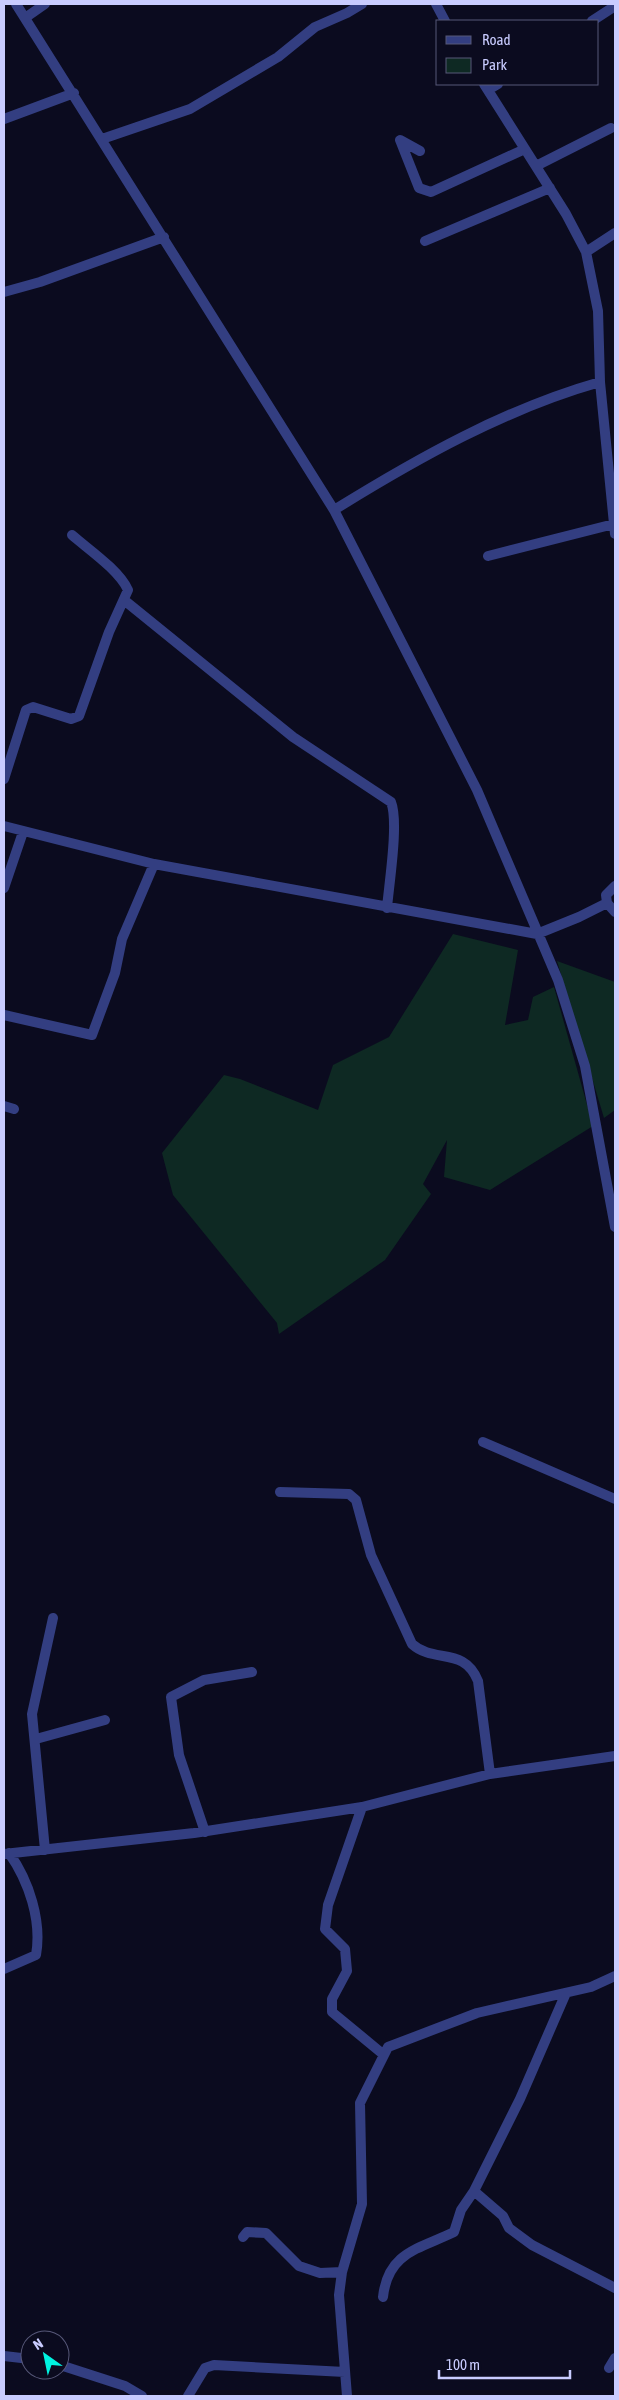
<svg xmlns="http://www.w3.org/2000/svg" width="619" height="2400" font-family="'Asap Condensed',sans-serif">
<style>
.green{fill:#0e2923}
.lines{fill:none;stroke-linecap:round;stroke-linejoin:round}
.minor{stroke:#333e81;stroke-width:10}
</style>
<rect width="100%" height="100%" fill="#0b0b1f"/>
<!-- green -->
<path class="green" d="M453 934 518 950 505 1025 528 1020 533 997 554 987 593 1126 490 1190 444 1177 447 1140 423 1184 431 1194 385 1260 279 1334 277 1323 173 1195 162 1153 224 1075 240 1079 318 1110 333 1065 389 1037Z
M557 961 615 982V1110L604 1118Z"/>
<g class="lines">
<!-- minor -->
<path class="minor" d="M16 4 334 510 477 790 558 980 585 1066 615 1227
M436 4 445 21
M25 18 45 4
M592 21 615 6
M484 84 566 214 586 252
M488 90 498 84
M4 119 74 93
M102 139 190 109 278 57 315 27 347 13 362 4
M420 151 400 140 419 188 431 192 525 149
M536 166 611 128
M615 233 586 252 598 311 600 382 615 534
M425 241 550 188
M4 292 40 282 164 237
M334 510C418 458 505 409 600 382
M488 556 614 524
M124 600 293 737 391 802C399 822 389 884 387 908
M4 779 26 710 33 707 71 719 79 716 109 632 128 590C119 570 88 549 72 535
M4 826 154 864 537 934 579 917 607 903
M615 886 606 895 607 903 615 912
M4 888 23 832
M4 1015 92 1035 115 973 122 939 154 864
M4 1106 14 1109
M483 1442 615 1499
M280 1492 349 1494 356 1500 371 1555 412 1644C434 1664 464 1646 478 1681L490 1774
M36 1739 105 1720
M362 1807 328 1905 325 1929 345 1949 347 1971 332 1999V2012L384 2055
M205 1832 179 1755 171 1697 204 1680 252 1672
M45 1850 32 1714 53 1618
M4 1854 194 1833 362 1807 490 1774 615 1756
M4 1969 36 1955C42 1921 29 1881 9 1853
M566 1993 520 2099 474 2191 503 2216 509 2228 532 2245 615 2288
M243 2237 247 2232 266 2233 299 2266 320 2273 342 2272
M383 2297C388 2252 419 2249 454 2232L461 2210 474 2191
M4 2356 30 2359
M60 2365 125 2386 142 2396
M609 2368 615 2358
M188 2396 205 2368 214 2365 345 2372
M347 2396 339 2295 342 2272 362 2204 360 2103 388 2047 477 2013 591 1987 615 1976"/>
</g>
<!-- border -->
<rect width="619" height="2400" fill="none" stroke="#c9ccff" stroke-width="10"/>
<!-- legend -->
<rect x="436" y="20" width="162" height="65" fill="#0b0b1f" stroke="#575879"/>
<rect x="446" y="36" width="25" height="8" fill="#333e81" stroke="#575879"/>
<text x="482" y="45" font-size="15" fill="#c9ccff">Road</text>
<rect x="446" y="58" width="25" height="15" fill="#0e2923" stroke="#575879"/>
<text x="482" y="70" font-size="15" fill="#c9ccff">Park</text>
<!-- north arrow -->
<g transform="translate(45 2355) rotate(327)"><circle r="24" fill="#0b0b1f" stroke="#575879"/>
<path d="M0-4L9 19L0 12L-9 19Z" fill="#00f4e1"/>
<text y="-8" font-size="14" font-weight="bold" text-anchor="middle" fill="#c9ccff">N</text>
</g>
<!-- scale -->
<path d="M439 2370v8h131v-8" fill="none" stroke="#c9ccff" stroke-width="2.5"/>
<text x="446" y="2370" font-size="15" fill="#c9ccff" stroke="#0b0b1f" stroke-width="4" paint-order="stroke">100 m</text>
</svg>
